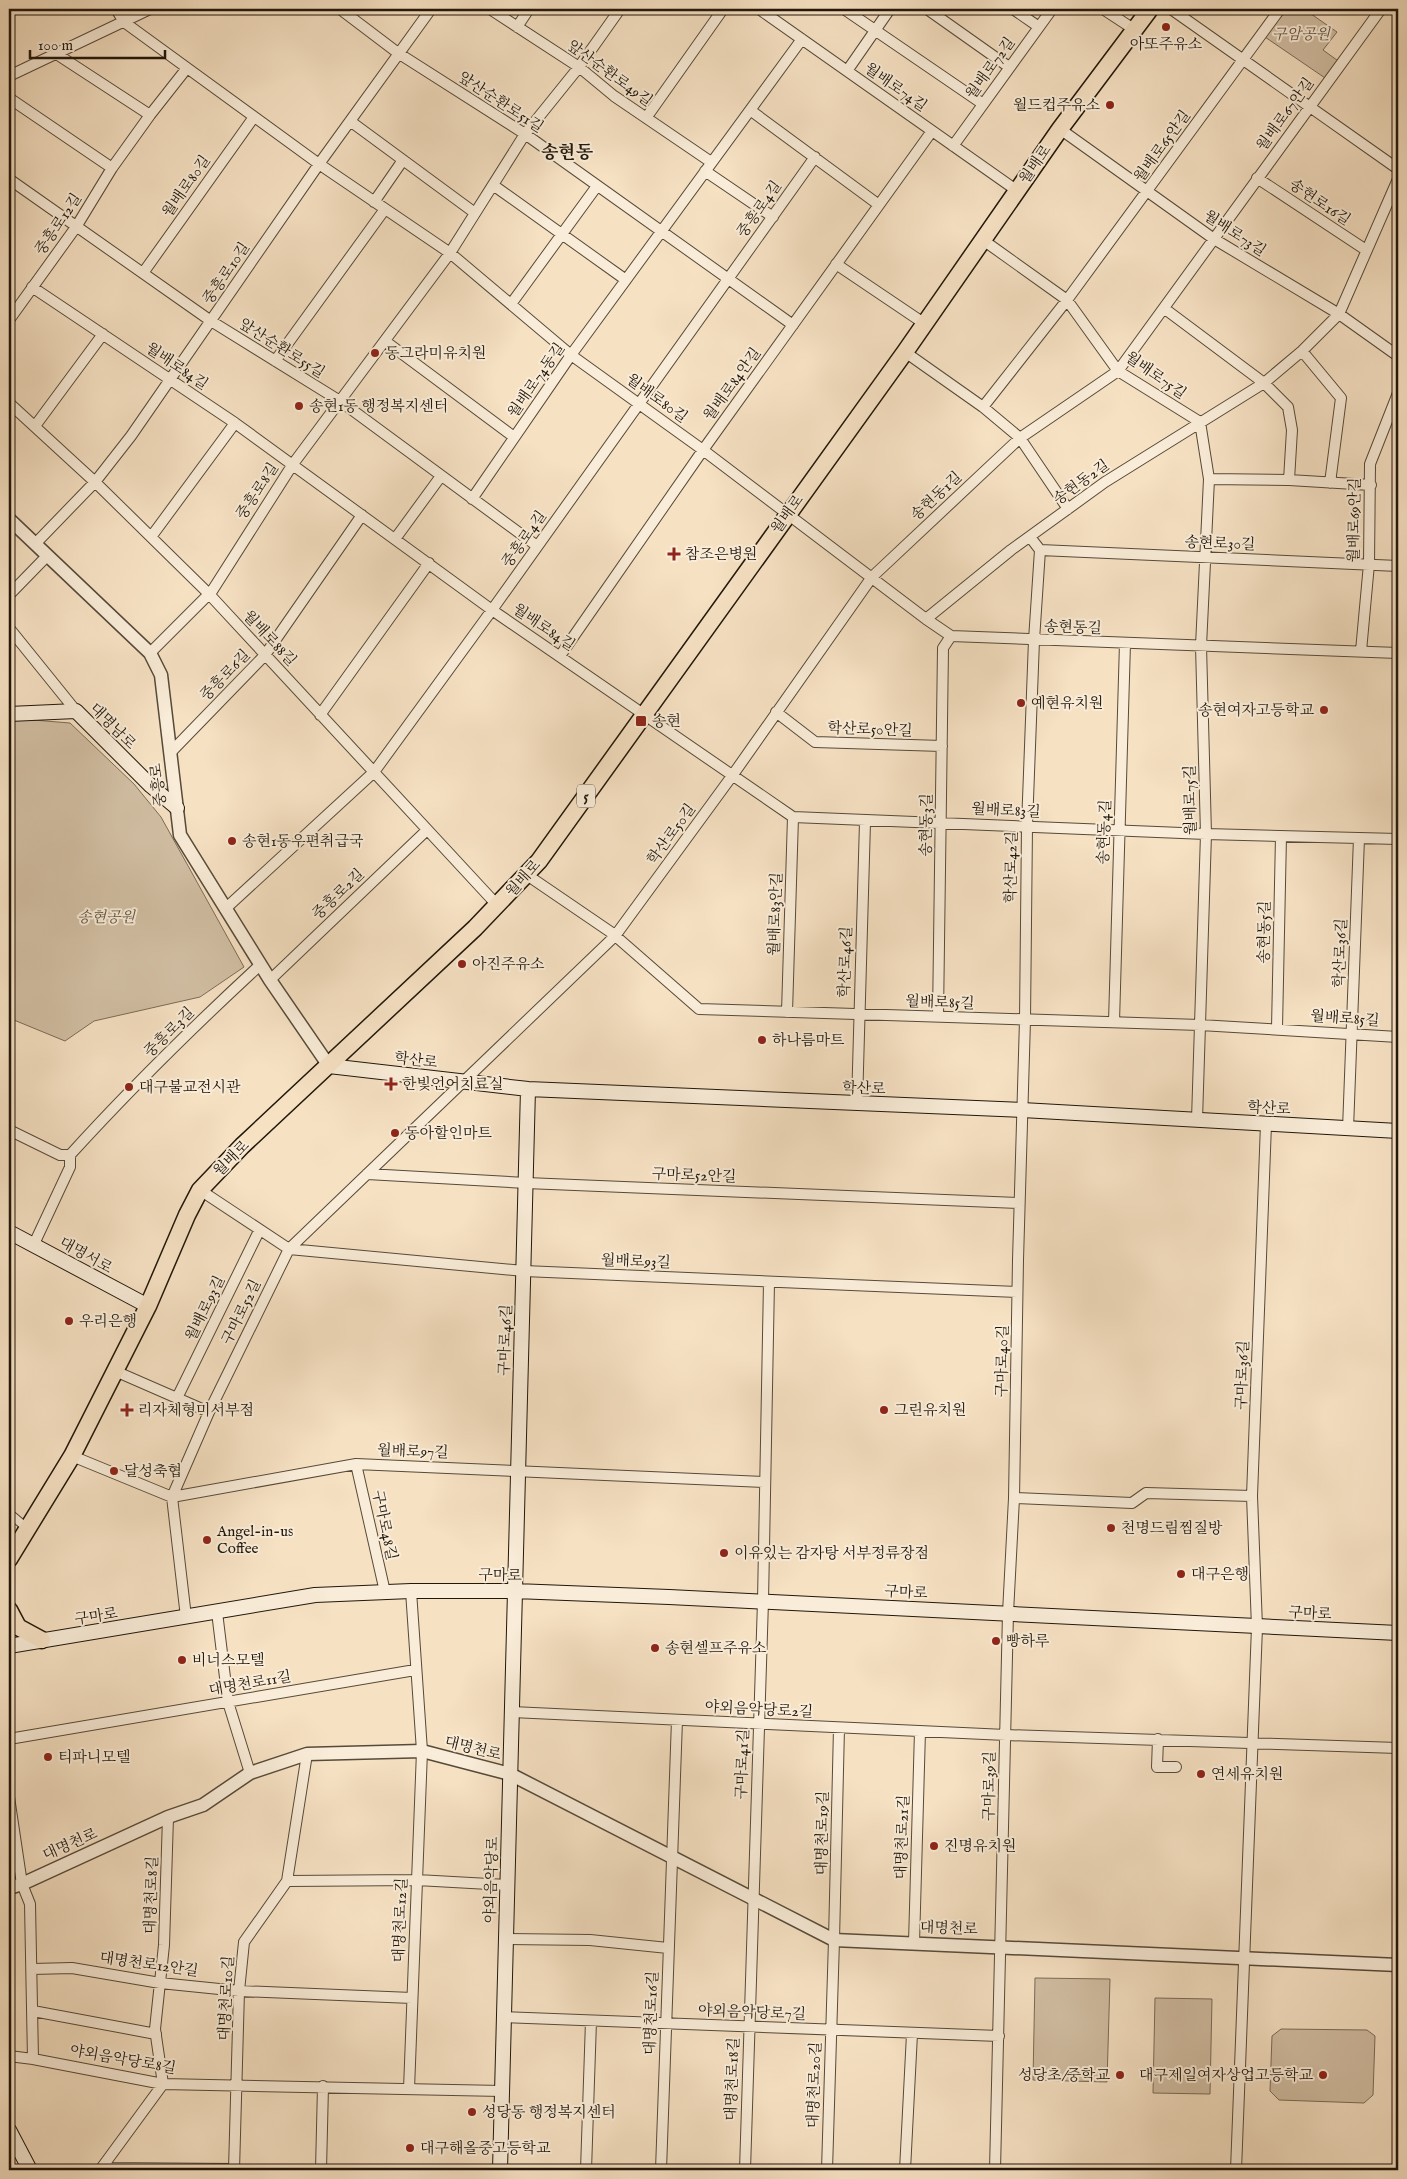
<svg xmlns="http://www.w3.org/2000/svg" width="1407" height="2179" viewBox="0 0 1407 2179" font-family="'IM FELL English','Noto Serif KR',serif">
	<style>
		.green { fill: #d2bfa4; stroke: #7a6b58 }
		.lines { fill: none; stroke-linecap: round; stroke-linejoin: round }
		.pedestrian-casing { stroke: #564a39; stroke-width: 10 }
		.minor-casing { stroke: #564a39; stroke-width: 12 }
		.tertiary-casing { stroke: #564a39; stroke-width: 15 }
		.secondary-casing { stroke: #21170b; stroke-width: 16 }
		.primary-casing { stroke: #21170b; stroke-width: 19 }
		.pedestrian { stroke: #f9ecd8; stroke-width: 8 }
		.minor { stroke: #f9ecd8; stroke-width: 10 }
		.tertiary { stroke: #f9ecd8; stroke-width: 12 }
		.secondary { stroke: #f9ecd8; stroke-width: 14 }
		.primary { stroke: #f6e1c3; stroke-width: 16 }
		.poi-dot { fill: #8f2418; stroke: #f9ecd8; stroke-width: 2 }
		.labels { text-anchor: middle; stroke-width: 4; stroke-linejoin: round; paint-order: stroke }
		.shield { fill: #f9ecd8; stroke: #625748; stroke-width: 1 }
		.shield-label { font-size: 14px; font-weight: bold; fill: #21170b }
		.park-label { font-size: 15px; font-style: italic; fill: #5f5241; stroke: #f9ecd8 }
		.poi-label { font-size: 15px; fill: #21170b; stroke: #f9ecd8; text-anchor: start }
		.street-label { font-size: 15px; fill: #21170b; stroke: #f9ecd8 }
		.quarter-label { font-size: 18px; font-weight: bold; fill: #21170b; stroke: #f9ecd8 }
	</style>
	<rect width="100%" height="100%" fill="#f6e1c3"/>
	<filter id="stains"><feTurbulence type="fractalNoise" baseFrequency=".004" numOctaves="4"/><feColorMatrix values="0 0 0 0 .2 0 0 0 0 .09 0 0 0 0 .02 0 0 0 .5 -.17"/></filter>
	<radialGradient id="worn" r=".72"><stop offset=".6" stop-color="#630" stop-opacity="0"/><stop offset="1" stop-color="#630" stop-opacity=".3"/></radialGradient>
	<!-- green -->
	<path class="green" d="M 1280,9 L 1304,9 L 1337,32 L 1323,50 L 1341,63 L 1328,80 L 1262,35 Z
		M 21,719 L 70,723 L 134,784 L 161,817 L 244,967 L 200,997 L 94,1021 L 65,1041 L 9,1018 L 9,721 Z
		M 1035,1978 L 1110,1979 L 1107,2082 L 1033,2080 Z
		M 1155,1998 L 1212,1999 L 1210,2094 L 1153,2093 Z
		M 1281,2029 L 1367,2030 L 1375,2036 L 1373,2095 L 1364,2103 L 1279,2100 L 1270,2091 L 1272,2036 Z"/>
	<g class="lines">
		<defs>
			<path id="pedestrian" d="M 9,1513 L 28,1529"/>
			<path id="minor" d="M 116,9 L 124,22 L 319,164 L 450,253 L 571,355 L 703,450 L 926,619 L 951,636 L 1398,653
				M 340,9 L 398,53 L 525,134 L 793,325
				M 490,9 L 579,67 L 614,96 L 711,162
				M 759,9 L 1016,190
				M 844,9 L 983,104
				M 927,9 L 1009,67
				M 1013,9 L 1039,27
				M 1103,9 L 1135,30
				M 1171,9 L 1398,169
				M 517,27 L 529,9
				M 55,53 L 150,115
				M 847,71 L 890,9
				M 9,76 L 150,9
				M 9,98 L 112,168
				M 750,110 L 879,205
				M 646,118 L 723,9
				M 350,121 L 475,213
				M 1060,129 L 1214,239 L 1339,314 L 1398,356
				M 953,146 L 1052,9
				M 705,171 L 773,217
				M 1257,178 L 1366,250
				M 9,179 L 211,321 L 340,401 L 537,546
				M 493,185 L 626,280
				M 374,202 L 403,160
				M 983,240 L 1067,300 L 1118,371 L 1200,422 L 1209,479 L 1201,646 L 1206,834 L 1197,1120
				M 836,264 L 925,324
				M 143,273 L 254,117
				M 32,287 L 235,423 L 492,610 L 793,817 L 1206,834 L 1398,839
				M 511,304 L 597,186
				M 1165,309 L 1264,383 L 1288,407 L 1292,430 L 1289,480
				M 9,320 L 76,227 L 112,168 L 150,115 L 187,68
				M 385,341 L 514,437
				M 1302,351 L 1341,398 L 1330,483
				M 905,352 L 983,407 L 1020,438 L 1068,509
				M 275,361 L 385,209
				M 9,403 L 95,482 L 209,594 L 498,906
				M 983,407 L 1067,300 L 1280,9
				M 35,426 L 103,334
				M 1209,479 L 1289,480 L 1371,485
				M 472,499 L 571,355 L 802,39
				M 151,537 L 235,423
				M 395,539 L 441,476
				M 35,544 L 95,482 L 131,436 L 319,164 L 431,9
				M 1040,550 L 1398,566
				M 9,595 L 47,556
				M 926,619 L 1011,550 L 1105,482 L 1264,383 L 1302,351 L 1339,314 L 1398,179
				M 9,628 L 76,711
				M 1361,651 L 1369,564 L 1370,464 L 1398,393
				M 150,653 L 212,591 L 293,464 L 450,253 L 525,134 L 579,67 L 620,9
				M 560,656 L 703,450 L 932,131
				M 776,712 L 815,742 L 942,746
				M 320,715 L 429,563
				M 170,753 L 265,655 L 362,515
				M 527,875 L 612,933 L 699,1009 L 1200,1025 L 1398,1037
				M 225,909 L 374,772 L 492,610 L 815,157
				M 270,980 L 427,830
				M 787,1012 L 793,817
				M 938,1017 L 943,648 L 951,636
				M 1114,1022 L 1125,643
				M 1277,1028 L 1281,836
				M 857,1104 L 865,822
				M 1348,1129 L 1359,838
				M 9,1130 L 60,1155 L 70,1155
				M 70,1155 C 130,1089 194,1026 260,965
				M 367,1174 L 526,1183 L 1019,1203
				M 200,1190 L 289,1249 L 524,1271 L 1017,1292
				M 34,1244 L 70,1167 L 70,1155
				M 115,1371 L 209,1412
				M 177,1398 L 259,1231
				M 72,1456 L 172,1497 L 356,1464 L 764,1482
				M 356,1464 L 385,1592
				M 1014,1498 L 1132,1503 L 1146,1493 L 1252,1496
				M 217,1612 L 228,1702 L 250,1773
				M 186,1617 L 172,1497 L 209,1412 L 289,1249 L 615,936 L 732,776 L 872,577 L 1020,438 L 1118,371 L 1381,9
				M 512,1712 L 1006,1735 L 1398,1748
				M 9,1739 L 415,1670
				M 1158,1739 L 1157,1767 L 1176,1767
				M 9,1797 L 22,1884 L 30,1904 L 33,2059
				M 287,1881 L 417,1880 L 507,1885
				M 506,1939 L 590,1940 L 668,1948
				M 914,1943 L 920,1731
				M 32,1969 L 72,1968 L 160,1983 L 239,1991 L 412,1998
				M 33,2011 L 156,2034
				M 504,2017 L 999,2036
				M 9,2056 L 33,2059 L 163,2084 L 502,2091
				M 409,2089 L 422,1751 L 411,1591
				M 102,2168 L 234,2169
				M 100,2170 L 163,2084 L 155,2029 L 164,1945 L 168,1817
				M 234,2170 L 239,1991 L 244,1942 L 287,1881 L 307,1754
				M 321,2170 L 323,2086
				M 586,2170 L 591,2021
				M 661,2170 L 677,1720
				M 745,2170 L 763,1601 L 769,1282
				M 827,2170 L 834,1940 L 839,1728
				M 905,2170 L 912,2034
				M 995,2170 L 1008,1613 L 1014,1498 L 1018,1260 L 1025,1020 L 1027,826 L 1034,640 L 1040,550 L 1030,537
				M 1236,2170 L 1257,1627 L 1252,1496 L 1266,1124"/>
			<path id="tertiary" d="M 9,519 L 150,653 L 161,675 L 180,835 L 270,980 L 329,1066
				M 9,1888 L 22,1884 L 168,1817 L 203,1805 L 250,1773 L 307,1754 L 422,1751 L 510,1774 L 834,1940 L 1398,1965"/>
			<path id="secondary" d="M 9,714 L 76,711 L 151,786 L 177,808
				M 329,1066 L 528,1089 L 1022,1110 L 1398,1131
				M 9,1232 L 148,1306
				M 9,1646 L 315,1595 L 411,1591 L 515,1591 L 669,1597 L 1398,1633
				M 9,2130 L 30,2170
				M 500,2170 L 528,1089"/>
			<path id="primary" d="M 9,1559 L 72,1456 L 148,1306 L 187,1215 L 200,1190 L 242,1146 L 475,928 L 539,861 L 905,352 L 1060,129 L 1150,9
				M 9,1610 L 18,1627 L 42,1640"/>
		</defs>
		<!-- pedestrian casing -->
		<use href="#pedestrian" class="pedestrian-casing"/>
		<!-- minor casing -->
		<use href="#minor" class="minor-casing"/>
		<!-- tertiary casing -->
		<use href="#tertiary" class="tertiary-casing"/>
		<!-- secondary casing -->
		<use href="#secondary" class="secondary-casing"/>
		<!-- primary casing -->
		<use href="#primary" class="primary-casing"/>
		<!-- pedestrian -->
		<use href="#pedestrian" class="pedestrian"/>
		<!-- minor -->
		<use href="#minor" class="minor"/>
		<!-- tertiary -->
		<use href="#tertiary" class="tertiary"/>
		<!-- secondary -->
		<use href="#secondary" class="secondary"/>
		<!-- primary -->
		<use href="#primary" class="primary"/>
	</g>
	<!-- markers -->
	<g class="poi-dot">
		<circle cx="1166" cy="27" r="5"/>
		<circle cx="1110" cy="105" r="5"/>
		<circle cx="375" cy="353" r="5"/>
		<circle cx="299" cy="406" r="5"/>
		<path d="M671.5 546.5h5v5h5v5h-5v5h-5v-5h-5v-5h5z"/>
		<circle cx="1021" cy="703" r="5"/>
		<circle cx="1324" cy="710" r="5"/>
		<rect x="635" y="715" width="12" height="12" rx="2.5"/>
		<circle cx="232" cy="841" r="5"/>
		<circle cx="462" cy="964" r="5"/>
		<circle cx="762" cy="1040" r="5"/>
		<path d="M388.5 1076.5h5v5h5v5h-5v5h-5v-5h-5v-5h5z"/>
		<circle cx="129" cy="1087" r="5"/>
		<circle cx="395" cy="1133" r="5"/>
		<circle cx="69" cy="1321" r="5"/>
		<path d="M124.5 1402.5h5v5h5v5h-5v5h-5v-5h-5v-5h5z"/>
		<circle cx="884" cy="1410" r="5"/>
		<circle cx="114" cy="1471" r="5"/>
		<circle cx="1111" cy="1528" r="5"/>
		<circle cx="207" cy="1540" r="5"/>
		<circle cx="724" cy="1553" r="5"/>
		<circle cx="1181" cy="1574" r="5"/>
		<circle cx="996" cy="1641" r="5"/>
		<circle cx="655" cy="1648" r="5"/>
		<circle cx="182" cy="1660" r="5"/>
		<circle cx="48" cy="1757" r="5"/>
		<circle cx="1201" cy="1774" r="5"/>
		<circle cx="934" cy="1846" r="5"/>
		<circle cx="1120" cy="2075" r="5"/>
		<circle cx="1323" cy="2075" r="5"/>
		<circle cx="472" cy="2112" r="5"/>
		<circle cx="410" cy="2148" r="5"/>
	</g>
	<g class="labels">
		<!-- shield labels -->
		<rect class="shield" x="577" y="784.5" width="18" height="23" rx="4"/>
		<g class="shield-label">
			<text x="586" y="801">5</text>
		</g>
		<!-- park labels -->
		<g class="park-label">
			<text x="1301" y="39">구암공원</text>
			<text x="106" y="922">송현공원</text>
		</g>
		<!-- poi labels -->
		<g class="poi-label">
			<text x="1166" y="49" text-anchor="middle">아또주유소</text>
			<text x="1100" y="110" text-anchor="end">월드컵주유소</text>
			<text x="385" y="358">동그라미유치원</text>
			<text x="309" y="411">송현1동 행정복지센터</text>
			<text x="685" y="559">참조은병원</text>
			<text x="1031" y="708">예현유치원</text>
			<text x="1314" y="715" text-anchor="end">송현여자고등학교</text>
			<text x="652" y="726">송현</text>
			<text x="242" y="846">송현1동우편취급국</text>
			<text x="472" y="969">아진주유소</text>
			<text x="772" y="1045">하나름마트</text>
			<text x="402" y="1089">한빛언어치료실</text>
			<text x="139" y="1092">대구불교전시관</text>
			<text x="405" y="1138">동아할인마트</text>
			<text x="79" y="1326">우리은행</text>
			<text x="138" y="1415">리자체형미서부점</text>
			<text x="894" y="1415">그린유치원</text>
			<text x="124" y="1476">달성축협</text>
			<text x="1121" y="1533">천명드림찜질방</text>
			<text x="217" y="1536">Angel-in-us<tspan x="217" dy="17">Coffee</tspan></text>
			<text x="734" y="1558">이유있는 감자탕 서부정류장점</text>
			<text x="1191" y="1579">대구은행</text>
			<text x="1006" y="1646">빵하루</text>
			<text x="665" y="1653">송현셀프주유소</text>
			<text x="192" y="1665">비너스모텔</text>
			<text x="58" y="1762">티파니모텔</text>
			<text x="1211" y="1779">연세유치원</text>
			<text x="944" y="1851">진명유치원</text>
			<text x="1110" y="2080" text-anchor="end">성당초/중학교</text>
			<text x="1313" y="2080" text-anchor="end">대구제일여자상업고등학교</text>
			<text x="482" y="2117">성당동 행정복지센터</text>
			<text x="420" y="2153">대구해올중고등학교</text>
		</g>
		<!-- street labels -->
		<g class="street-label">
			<text transform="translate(990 68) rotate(-54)" y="5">월배로72길</text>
			<text transform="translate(610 73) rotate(36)" y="5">앞산순환로49길</text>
			<text transform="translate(896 87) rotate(35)" y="5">월배로74길</text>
			<text transform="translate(501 102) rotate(33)" y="5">앞산순환로51길</text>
			<text transform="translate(1285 114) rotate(-54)" y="5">월배로67안길</text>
			<text transform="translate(1162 146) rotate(-54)" y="5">월배로65안길</text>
			<text transform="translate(1035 164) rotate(-55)" y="5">월배로</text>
			<text transform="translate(186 186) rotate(-55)" y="5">월배로80길</text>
			<text transform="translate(1320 202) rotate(34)" y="5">송현로16길</text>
			<text transform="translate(759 209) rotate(-55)" y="5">중흥로4길</text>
			<text transform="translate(58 224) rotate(-56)" y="5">중흥로12길</text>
			<text transform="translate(1235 233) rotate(33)" y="5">월배로73길</text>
			<text transform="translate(226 273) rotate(-56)" y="5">중흥로10길</text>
			<text transform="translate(282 348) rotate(32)" y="5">앞산순환로55길</text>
			<text transform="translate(177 366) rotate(34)" y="5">월배로84길</text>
			<text transform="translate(1156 375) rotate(35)" y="5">월배로75길</text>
			<text transform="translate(536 380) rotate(-55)" y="5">월배로74동길</text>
			<text transform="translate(732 384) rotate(-54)" y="5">월배로84안길</text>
			<text transform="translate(657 398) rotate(36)" y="5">월배로80길</text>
			<text transform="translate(1081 482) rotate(-36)" y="5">송현동2길</text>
			<text transform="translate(257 491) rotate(-57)" y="5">중흥로8길</text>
			<text transform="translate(936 496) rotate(-43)" y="5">송현동1길</text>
			<text transform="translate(787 514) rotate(-54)" y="5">월배로</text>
			<text transform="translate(1354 520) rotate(-89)" y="5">월배로69안길</text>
			<text transform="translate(524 539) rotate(-55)" y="5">중흥로4길</text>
			<text transform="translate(1220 543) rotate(2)" y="5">송현로30길</text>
			<text transform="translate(544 627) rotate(34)" y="5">월배로84길</text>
			<text transform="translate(1073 627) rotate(2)" y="5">송현동길</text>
			<text transform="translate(270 638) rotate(47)" y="5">월배로88길</text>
			<text transform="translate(225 675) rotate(-46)" y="5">중흥로6길</text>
			<text transform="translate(113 726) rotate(45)" y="5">대명남로</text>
			<text transform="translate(870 729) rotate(2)" y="5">학산로50안길</text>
			<text transform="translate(158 785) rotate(-97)" y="5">중흥로</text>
			<text transform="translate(1190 800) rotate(-91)" y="5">월배로75길</text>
			<text transform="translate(1006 810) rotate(3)" y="5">월배로83길</text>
			<text transform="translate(926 825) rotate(-89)" y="5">송현동3길</text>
			<text transform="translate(1104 832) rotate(-88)" y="5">송현동4길</text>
			<text transform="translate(671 834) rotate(-54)" y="5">학산로50길</text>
			<text transform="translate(1011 867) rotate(-89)" y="5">학산로42길</text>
			<text transform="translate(523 878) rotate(-48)" y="5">월배로</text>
			<text transform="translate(338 894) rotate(-44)" y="5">중흥로2길</text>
			<text transform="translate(775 914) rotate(-88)" y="5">월배로83안길</text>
			<text transform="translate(1264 932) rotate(-89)" y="5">송현동5길</text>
			<text transform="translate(1340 953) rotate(-88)" y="5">학산로36길</text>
			<text transform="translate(845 962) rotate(-88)" y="5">학산로46길</text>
			<text transform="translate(940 1002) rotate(2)" y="5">월배로85길</text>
			<text transform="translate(1345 1018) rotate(4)" y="5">월배로85길</text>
			<text transform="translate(169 1032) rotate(-45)" y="5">중흥로3길</text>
			<text transform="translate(416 1060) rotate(7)" y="5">학산로</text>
			<text transform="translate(864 1088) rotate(2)" y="5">학산로</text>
			<text transform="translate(1269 1108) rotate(3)" y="5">학산로</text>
			<text transform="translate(231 1158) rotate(-45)" y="5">월배로</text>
			<text transform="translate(694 1175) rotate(2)" y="5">구마로52안길</text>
			<text transform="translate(86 1255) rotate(29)" y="5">대명서로</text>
			<text transform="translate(636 1261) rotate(2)" y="5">월배로93길</text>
			<text transform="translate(205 1308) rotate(-64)" y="5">월배로93길</text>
			<text transform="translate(241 1312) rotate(-64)" y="5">구마로52길</text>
			<text transform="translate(505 1340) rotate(-88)" y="5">구마로46길</text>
			<text transform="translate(1002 1361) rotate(-89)" y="5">구마로40길</text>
			<text transform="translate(1242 1375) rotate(-88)" y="5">구마로36길</text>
			<text transform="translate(413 1451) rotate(2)" y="5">월배로97길</text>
			<text transform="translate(385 1525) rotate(78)" y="5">구마로48길</text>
			<text transform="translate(500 1575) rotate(1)" y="5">구마로</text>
			<text transform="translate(906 1592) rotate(3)" y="5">구마로</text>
			<text transform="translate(1310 1613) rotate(3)" y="5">구마로</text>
			<text transform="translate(96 1616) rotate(-9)" y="5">구마로</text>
			<text transform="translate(250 1683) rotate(-10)" y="5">대명천로11길</text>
			<text transform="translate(759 1709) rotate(3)" y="5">야외음악당로2길</text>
			<text transform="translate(473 1748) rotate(14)" y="5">대명천로</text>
			<text transform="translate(742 1764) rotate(-88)" y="5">구마로41길</text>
			<text transform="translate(989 1786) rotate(-89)" y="5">구마로39길</text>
			<text transform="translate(822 1833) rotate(-89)" y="5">대명천로19길</text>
			<text transform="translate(902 1837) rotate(-88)" y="5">대명천로21길</text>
			<text transform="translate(70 1844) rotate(-24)" y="5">대명천로</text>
			<text transform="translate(491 1880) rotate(-88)" y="5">야외음악당로</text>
			<text transform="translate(151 1895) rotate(-88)" y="5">대명천로8길</text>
			<text transform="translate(400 1920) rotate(-88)" y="5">대명천로12길</text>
			<text transform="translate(949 1928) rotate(2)" y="5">대명천로</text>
			<text transform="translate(149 1964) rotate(8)" y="5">대명천로12안길</text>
			<text transform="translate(226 1998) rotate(-87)" y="5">대명천로10길</text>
			<text transform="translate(752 2012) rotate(2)" y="5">야외음악당로7길</text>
			<text transform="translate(651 2013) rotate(-88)" y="5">대명천로16길</text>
			<text transform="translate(123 2059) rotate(10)" y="5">야외음악당로8길</text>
			<text transform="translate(732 2079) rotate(-88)" y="5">대명천로18길</text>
			<text transform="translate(814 2085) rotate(-88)" y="5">대명천로20길</text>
		</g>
		<!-- quarter labels -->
		<g class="quarter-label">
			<text x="567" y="158">송현동</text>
		</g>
	</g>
	<!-- margin -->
	<rect width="1407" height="2179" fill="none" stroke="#f6e1c3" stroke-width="30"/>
	<rect x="10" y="10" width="1387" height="2159" fill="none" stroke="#21170b" stroke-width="2.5"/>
	<rect x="15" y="15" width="1377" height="2149" fill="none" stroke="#21170b"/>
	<!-- scale -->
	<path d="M30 50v8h135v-8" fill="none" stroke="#21170b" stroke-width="2.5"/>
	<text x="38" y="50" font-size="15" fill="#21170b" stroke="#f9ecd8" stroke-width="4" paint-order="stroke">100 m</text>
	<rect width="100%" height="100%" filter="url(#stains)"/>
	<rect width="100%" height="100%" fill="url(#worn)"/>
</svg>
